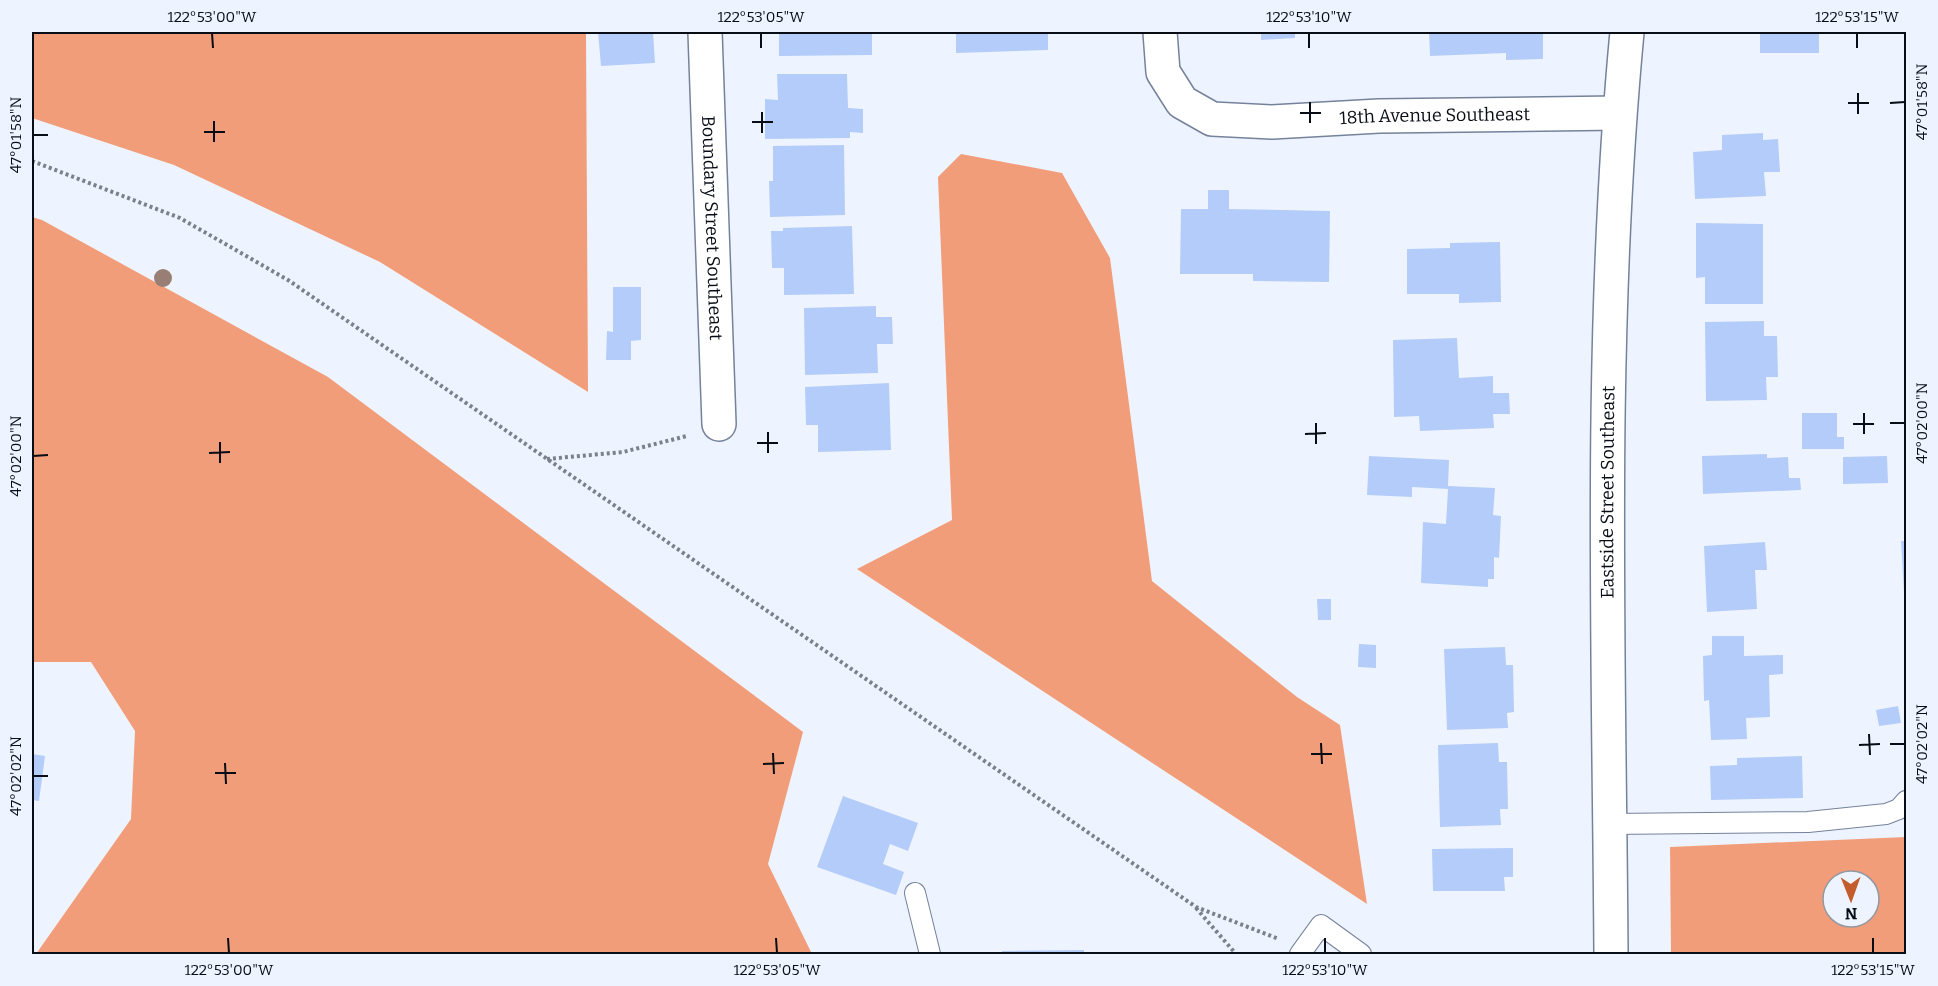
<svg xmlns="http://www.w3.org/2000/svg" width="1938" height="986" viewBox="0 0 1938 986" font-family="Bitter,serif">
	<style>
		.forest { fill: #f29d7a; fill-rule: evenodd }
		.building { fill: #b4ccf9 }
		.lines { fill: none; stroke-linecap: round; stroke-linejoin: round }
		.service-casing { stroke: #75829b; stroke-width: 22 }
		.minor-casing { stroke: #75829b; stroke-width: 36 }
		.tertiary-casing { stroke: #75829b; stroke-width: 36 }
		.path { stroke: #7b808a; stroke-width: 4; stroke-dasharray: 3 3; stroke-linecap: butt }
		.service { stroke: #fff; stroke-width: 20 }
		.minor { stroke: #fff; stroke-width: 33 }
		.tertiary { stroke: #fff; stroke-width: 33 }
		.tree { fill: #997e76 }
		.ticks { fill: none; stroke: #080c15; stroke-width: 2 }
		.labels { text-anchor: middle; stroke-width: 6; stroke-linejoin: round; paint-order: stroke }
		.street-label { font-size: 18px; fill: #080c15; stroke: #eef4ff }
		.neatline { fill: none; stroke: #080c15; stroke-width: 2 }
		.ticks-label { font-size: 15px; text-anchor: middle; fill: #080c15 }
	</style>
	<rect width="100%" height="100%" fill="#eef4ff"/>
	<!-- forest -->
	<path class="forest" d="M 32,32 L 586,32 L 588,392 L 380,262 L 174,165 L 32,118 Z
		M 961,154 L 1062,173 L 1110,258 L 1152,581 L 1297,697 L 1340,725 L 1367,904 L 857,569 L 952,520 L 938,177 Z
		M 32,217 L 42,220 L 328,377 L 803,732 L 768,864 L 812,954 L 36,954 L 131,819 L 135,731 L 91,662 L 32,662 Z
		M 1906,837 L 1906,954 L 1671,954 L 1670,847 ZM 1833,881 L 1869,881 L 1869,917 L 1833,917 Z"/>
	<!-- building -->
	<path class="building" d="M 598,32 L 653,32 L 655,63 L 601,66 Z
		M 779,32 L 872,32 L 872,55 L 779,56 Z
		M 956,32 L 1048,32 L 1048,50 L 956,53 Z
		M 1261,32 L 1295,32 L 1295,38 L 1261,40 Z
		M 1429,32 L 1543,32 L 1543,59 L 1506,60 L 1506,53 L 1430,56 Z
		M 1760,32 L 1819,32 L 1819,53 L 1760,53 Z
		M 777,74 L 847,74 L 848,108 L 863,109 L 863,133 L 850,132 L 850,138 L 765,139 L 765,99 L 778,100 Z
		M 1763,133 L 1763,140 L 1778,139 L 1780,172 L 1764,172 L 1766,196 L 1695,199 L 1693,152 L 1722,150 L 1722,135 Z
		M 844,145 L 845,215 L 770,217 L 769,181 L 773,181 L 773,146 Z
		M 1208,190 L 1229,190 L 1229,209 L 1330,211 L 1329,282 L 1253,281 L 1253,274 L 1180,274 L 1181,209 L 1208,209 Z
		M 1696,223 L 1763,224 L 1763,304 L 1705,304 L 1705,277 L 1696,278 Z
		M 852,226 L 854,294 L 784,295 L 784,268 L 772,268 L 771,231 L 783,231 L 783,228 Z
		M 1500,242 L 1501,302 L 1459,303 L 1459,294 L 1407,294 L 1407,249 L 1450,248 L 1450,243 Z
		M 613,287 L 641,287 L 641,340 L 631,341 L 631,360 L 606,360 L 607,331 L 613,332 Z
		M 876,306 L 876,317 L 892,317 L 893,344 L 877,344 L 878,373 L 805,375 L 804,308 Z
		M 1764,321 L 1764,336 L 1777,336 L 1778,377 L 1766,377 L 1767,400 L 1706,401 L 1705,322 Z
		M 1457,338 L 1459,378 L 1493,376 L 1493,393 L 1509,393 L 1510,414 L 1493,414 L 1494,428 L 1420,431 L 1419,416 L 1394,417 L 1393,340 Z
		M 889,383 L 891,450 L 818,452 L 818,425 L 806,425 L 805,387 Z
		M 1802,413 L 1837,413 L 1837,437 L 1844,437 L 1844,449 L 1802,449 Z
		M 1767,454 L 1767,458 L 1788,457 L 1789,478 L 1800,478 L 1801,490 L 1703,494 L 1702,456 Z
		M 1369,456 L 1449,460 L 1448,486 L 1495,488 L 1493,515 L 1501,516 L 1499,558 L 1494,557 L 1494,579 L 1488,579 L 1488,587 L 1421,583 L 1423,522 L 1446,524 L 1448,489 L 1412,487 L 1412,497 L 1367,495 Z
		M 1887,456 L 1888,483 L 1843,484 L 1843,457 Z
		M 1901,541 L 1906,541 L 1906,592 L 1904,593 Z
		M 1765,542 L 1767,570 L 1755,570 L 1757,609 L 1707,612 L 1704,546 Z
		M 1317,599 L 1331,599 L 1331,620 L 1318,620 Z
		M 1712,636 L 1744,636 L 1744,656 L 1783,655 L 1783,674 L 1769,675 L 1770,717 L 1746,718 L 1747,739 L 1711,740 L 1709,700 L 1704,701 L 1703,656 L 1712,655 Z
		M 1359,644 L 1376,645 L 1376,668 L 1358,667 Z
		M 1505,647 L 1506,665 L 1513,665 L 1514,712 L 1507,713 L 1508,728 L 1447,730 L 1444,649 Z
		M 1898,706 L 1901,723 L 1879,726 L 1876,710 Z
		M 1498,743 L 1499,762 L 1507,762 L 1508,809 L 1500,809 L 1501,825 L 1440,827 L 1438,745 Z
		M 32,754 L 45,756 L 39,801 L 32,800 Z
		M 1802,756 L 1803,798 L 1711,800 L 1710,766 L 1737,765 L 1737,758 Z
		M 843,796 L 918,823 L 908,851 L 890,844 L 883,864 L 904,872 L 896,895 L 817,867 Z
		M 1513,848 L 1513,877 L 1504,877 L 1505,891 L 1433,891 L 1432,849 Z
		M 1084,950 L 1084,954 L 1002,954 L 1002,951 Z"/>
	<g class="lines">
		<defs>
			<path id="service" d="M 1610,824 L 1808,822 L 1886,814 L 1899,809 L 1906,801
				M 915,893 L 930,954
				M 1300,954 L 1321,925 L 1361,954"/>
			<g id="minor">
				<path id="s1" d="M 705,32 L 719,424"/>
				<path id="s2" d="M 1160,32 L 1163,72 L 1182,102 L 1212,119 L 1272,122 L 1379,116 L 1619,113"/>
			</g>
			<g id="tertiary">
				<path id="s3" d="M 1611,954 C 1609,647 1598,338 1627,32"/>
			</g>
		</defs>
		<!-- service casing -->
		<use href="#service" class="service-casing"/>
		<!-- minor casing -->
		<use href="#minor" class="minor-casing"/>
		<!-- tertiary casing -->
		<use href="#tertiary" class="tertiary-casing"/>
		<!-- path -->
		<path class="path" d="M 32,161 L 180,218 L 288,280 L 1196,907 L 1279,939
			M 547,459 L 623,452 L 687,436
			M 1196,908 L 1236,954"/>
		<!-- service -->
		<use href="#service" class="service"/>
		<!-- minor -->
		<use href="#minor" class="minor"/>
		<!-- tertiary -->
		<use href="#tertiary" class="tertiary"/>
	</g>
	<!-- trees -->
	<circle class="tree" cx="163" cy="278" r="9"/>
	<!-- ticks -->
	<path class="ticks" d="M 212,33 L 213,48M 761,33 L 761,48M 1309,33 L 1309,48M 1857,33 L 1857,48M 1858,93 L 1858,114M 1310,102 L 1310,123M 1848,103 L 1869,103M 1890,103 L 1905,102M 762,112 L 762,133M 1300,113 L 1321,113M 214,121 L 214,142M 752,122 L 773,122M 204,132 L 225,132M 33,135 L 48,135M 1864,413 L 1864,434M 1316,423 L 1316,444M 1890,423 L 1905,423M 1853,424 L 1874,424M 768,432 L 768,453M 1305,434 L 1326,433M 220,442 L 220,463M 757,443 L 778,443M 209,453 L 230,452M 33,456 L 48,455M 1869,734 L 1870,755M 1321,743 L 1322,764M 1890,744 L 1905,744M 1859,745 L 1880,744M 773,753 L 774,774M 1311,754 L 1332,754M 225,763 L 226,784M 763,764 L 784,763M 215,773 L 236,773M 33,776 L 48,776M 228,938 L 229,953M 776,938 L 777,953M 1325,938 L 1325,953M 1873,938 L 1873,953"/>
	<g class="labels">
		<!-- street labels -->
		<g class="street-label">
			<text dy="6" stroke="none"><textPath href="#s2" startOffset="333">18th Avenue Southeast</textPath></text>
			<text dy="6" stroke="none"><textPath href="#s1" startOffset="196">Boundary Street Southeast</textPath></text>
			<text dy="6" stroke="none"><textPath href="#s3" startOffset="462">Eastside Street Southeast</textPath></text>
		</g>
	</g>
	<!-- border -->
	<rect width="1938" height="986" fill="none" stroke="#eef4ff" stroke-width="66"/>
	<!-- north arrow -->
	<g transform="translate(1851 899) rotate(179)"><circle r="28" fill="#eef4ff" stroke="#9297a1" stroke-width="1.5"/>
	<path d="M0-4.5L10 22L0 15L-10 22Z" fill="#c35d2e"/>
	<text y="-9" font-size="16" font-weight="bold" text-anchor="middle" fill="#080c15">N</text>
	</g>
	<rect x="33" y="33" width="1872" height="920" class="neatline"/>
	<g class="ticks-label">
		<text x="212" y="22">122°53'00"W</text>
		<text x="761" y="22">122°53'05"W</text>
		<text x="1309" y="22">122°53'10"W</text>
		<text x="1857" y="22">122°53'15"W</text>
		<text transform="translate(1922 102) rotate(-90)" y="5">47°01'58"N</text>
		<text transform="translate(16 135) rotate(-90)" y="5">47°01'58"N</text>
		<text transform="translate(1922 423) rotate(-90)" y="5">47°02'00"N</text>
		<text transform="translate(16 456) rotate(-90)" y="5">47°02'00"N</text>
		<text transform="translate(1922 744) rotate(-90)" y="5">47°02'02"N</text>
		<text transform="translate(16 776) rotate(-90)" y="5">47°02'02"N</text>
		<text x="229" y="975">122°53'00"W</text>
		<text x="777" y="975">122°53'05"W</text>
		<text x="1325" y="975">122°53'10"W</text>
		<text x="1873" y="975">122°53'15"W</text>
	</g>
</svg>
